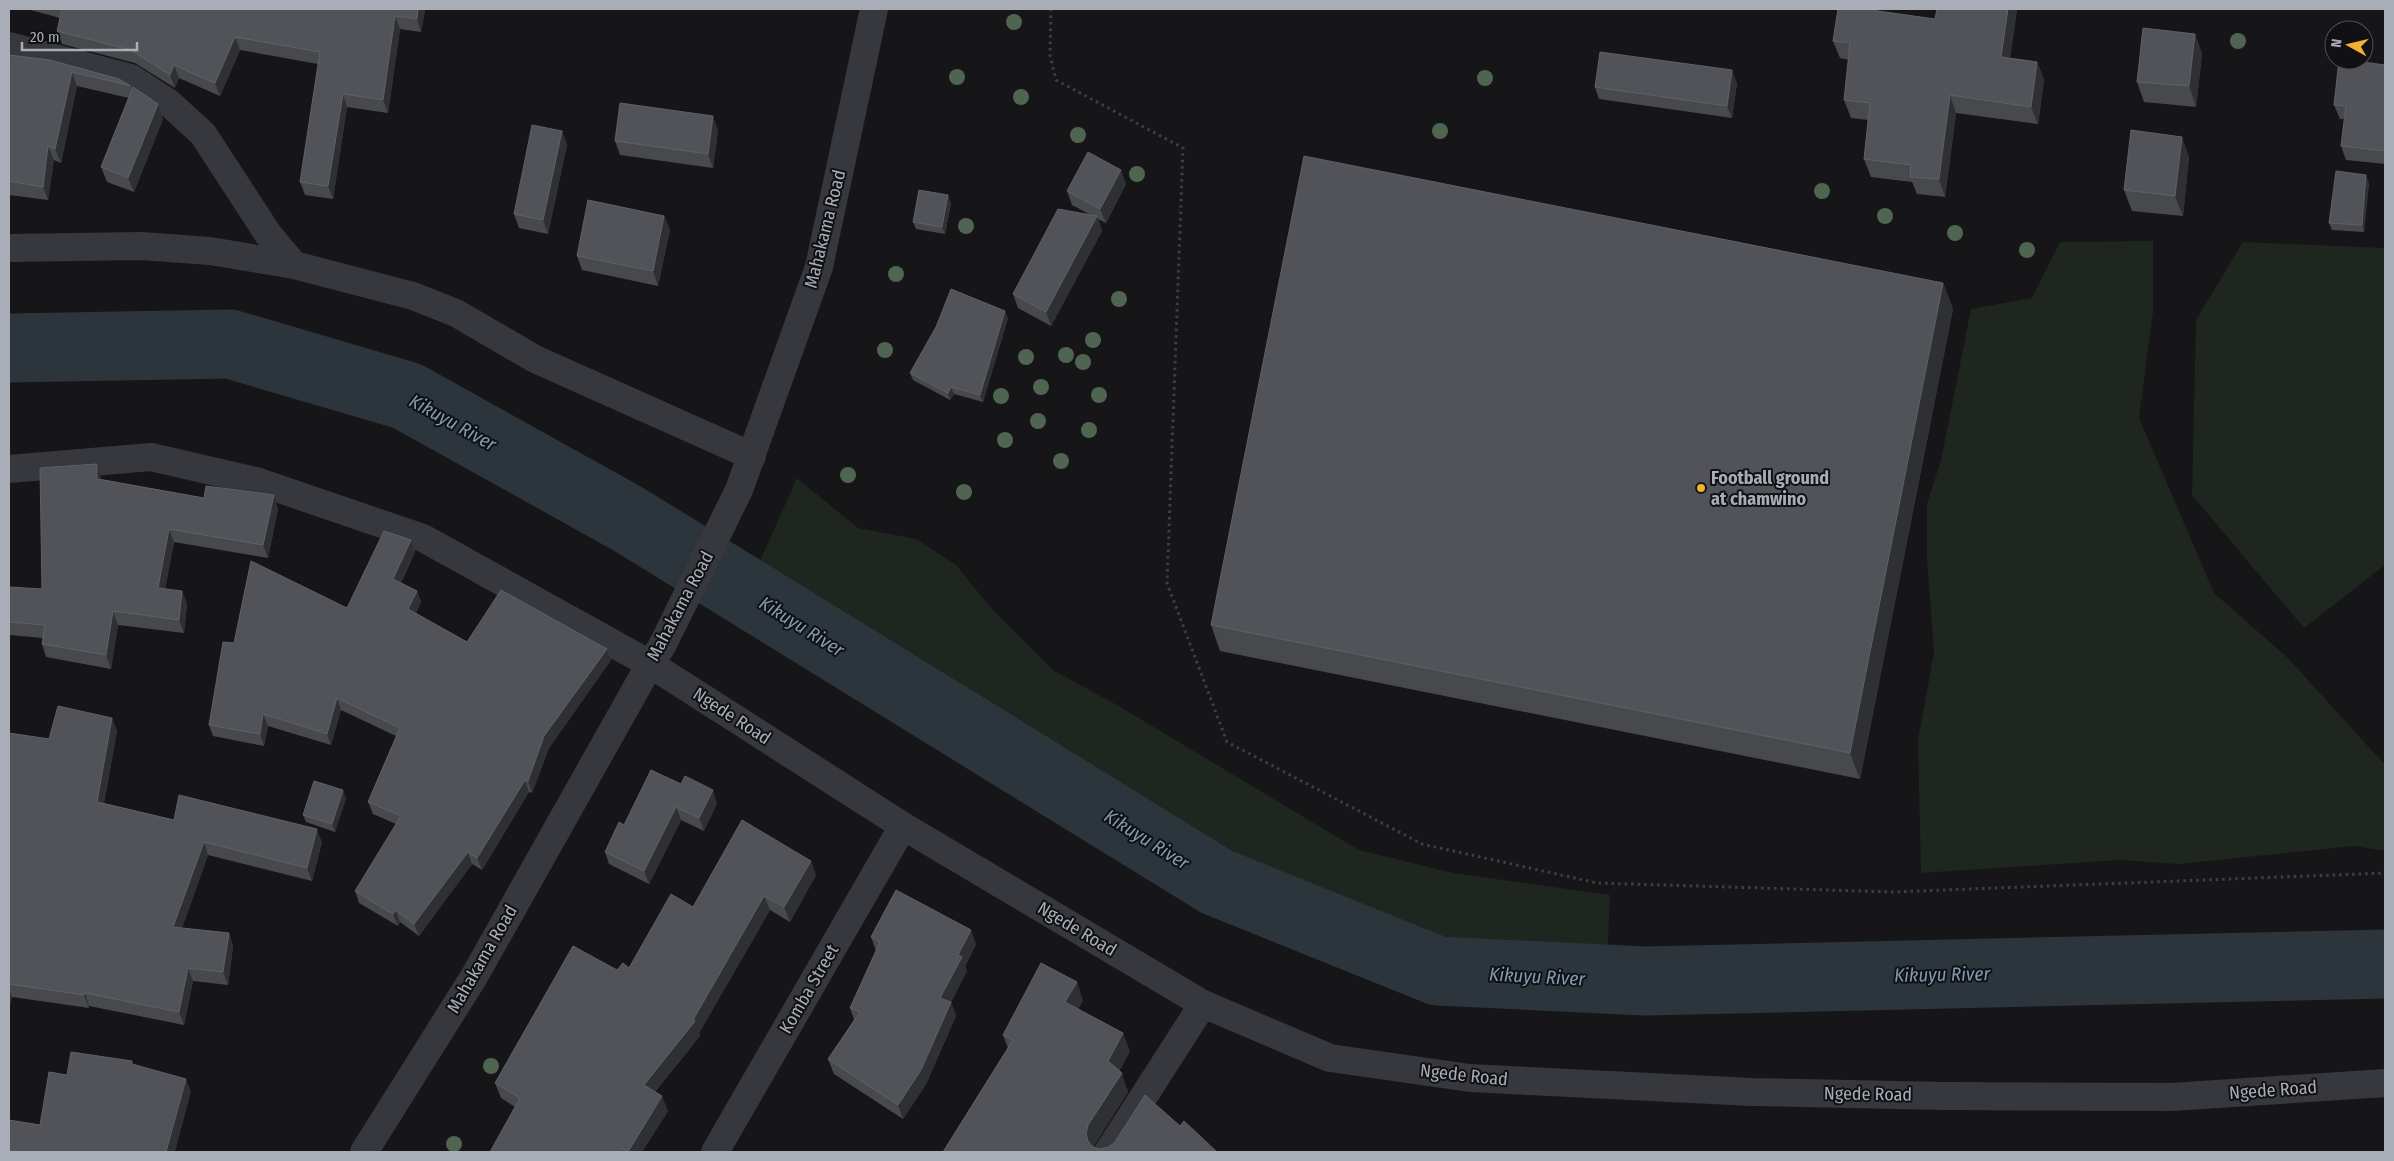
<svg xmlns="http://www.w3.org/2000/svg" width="2394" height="1161" viewBox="0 0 2394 1161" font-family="'Fira Sans Condensed',sans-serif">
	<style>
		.green { fill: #1e261f }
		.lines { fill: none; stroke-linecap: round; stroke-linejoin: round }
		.river { stroke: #2c353c; stroke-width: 69 }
		.path { stroke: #3d3f44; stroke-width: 3; stroke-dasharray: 2.5 4; stroke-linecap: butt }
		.minor { stroke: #37383d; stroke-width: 28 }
		.tree { fill: #506452 }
		.wall { fill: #47494d }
		.shaded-wall { fill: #2f3033 }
		.building { fill: #525359; stroke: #5f6168 }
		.poi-dot { fill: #f2b134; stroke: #111113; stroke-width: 2 }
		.labels { text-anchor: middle; stroke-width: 4; stroke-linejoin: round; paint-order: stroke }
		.street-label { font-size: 18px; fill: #a8adb8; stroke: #111113 }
		.poi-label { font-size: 18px; font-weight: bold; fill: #a8adb8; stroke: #111113; text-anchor: start }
		.water-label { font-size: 19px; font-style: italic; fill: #7f9bb3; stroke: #111113 }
	</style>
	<rect width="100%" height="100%" fill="#161618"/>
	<!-- green -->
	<path class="green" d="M 2153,241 L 2153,312 L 2139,418 L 2214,593 L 2288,658 L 2385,765 L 2385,851 L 2354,846 L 2179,864 L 2118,860 L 1921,873 L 1918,740 L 1934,652 L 1927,558 L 1927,504 L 1941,460 L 1971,309 L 2032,298 L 2060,242 Z
		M 2243,242 L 2385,248 L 2385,565 L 2304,628 L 2192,495 L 2196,320 Z
		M 797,478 L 858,528 L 916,539 L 956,565 L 991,608 L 1053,670 L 1117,705 L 1359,850 L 1453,873 L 1610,895 L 1607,968 L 1485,959 L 1413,948 L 1299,899 L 1163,835 L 992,728 L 756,570 Z"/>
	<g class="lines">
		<!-- river -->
		<path class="river" d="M 9,348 L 230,344 L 407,396 L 628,519 L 1217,882 L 1438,971 L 1645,981 L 2385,964"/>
		<!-- path -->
		<path class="path" d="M 1051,9 L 1050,55 L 1056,80 L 1183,148 L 1167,583 L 1227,742 L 1422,844 L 1597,883 L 1893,892 L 2385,873"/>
		<!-- minor -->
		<path class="minor" d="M 9,46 L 131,78 L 169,103 L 203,134 L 268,234 L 294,265
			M 9,248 L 141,246 L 210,251 L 294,265 L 413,296 L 456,313 L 535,359 L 752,456
			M 9,469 L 151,457 L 256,481 L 423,538 L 650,664 L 903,826 L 1203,1004 L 1330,1058 L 1470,1078 L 1752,1092 L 1944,1096 L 2171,1097 L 2385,1083
			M 364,1152 L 475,975 L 650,664 L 662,646 L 739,490 L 819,267 L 874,9
			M 715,1152 L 903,826
			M 1108,1152 L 1203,1004"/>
	</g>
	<!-- trees -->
	<g class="tree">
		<circle cx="1014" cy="22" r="8"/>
		<circle cx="2238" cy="41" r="8"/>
		<circle cx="957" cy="77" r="8"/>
		<circle cx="1485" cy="78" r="8"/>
		<circle cx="1021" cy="97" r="8"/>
		<circle cx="1440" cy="131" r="8"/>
		<circle cx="1078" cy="135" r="8"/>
		<circle cx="1137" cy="174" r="8"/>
		<circle cx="1822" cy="191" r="8"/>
		<circle cx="1885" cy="216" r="8"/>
		<circle cx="966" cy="226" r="8"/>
		<circle cx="1955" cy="233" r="8"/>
		<circle cx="2027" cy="250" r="8"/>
		<circle cx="896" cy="274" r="8"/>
		<circle cx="1119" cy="299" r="8"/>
		<circle cx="1093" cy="340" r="8"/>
		<circle cx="885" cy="350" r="8"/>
		<circle cx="1066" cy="355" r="8"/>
		<circle cx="1026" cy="357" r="8"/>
		<circle cx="1083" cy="362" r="8"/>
		<circle cx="1041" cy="387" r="8"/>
		<circle cx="1099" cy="395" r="8"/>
		<circle cx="1001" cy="396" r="8"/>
		<circle cx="1038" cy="421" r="8"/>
		<circle cx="1089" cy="430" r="8"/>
		<circle cx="1005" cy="440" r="8"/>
		<circle cx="1061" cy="461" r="8"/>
		<circle cx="848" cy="475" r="8"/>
		<circle cx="964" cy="492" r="8"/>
		<circle cx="491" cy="1066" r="8"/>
		<circle cx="454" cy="1144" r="8"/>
	</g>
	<!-- wall -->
	<path class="wall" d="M 27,9 L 425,9 L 421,32 L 400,29 L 388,113 L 347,107 L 333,199 L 305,195 L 300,182 L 318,64 L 240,50 L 220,96 L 179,78 L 175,88 L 135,63 L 62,44 L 57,31 L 60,18 Z
		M 2017,9 L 2010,58 L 2037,62 L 2044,80 L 2038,124 L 1956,113 L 1945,197 L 1917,194 L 1912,182 L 1871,177 L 1864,159 L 1868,120 L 1851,118 L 1844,100 L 1849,60 L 1840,58 L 1833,41 L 1935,19 Z
		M 2195,34 L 2202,54 L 2196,107 L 2144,102 L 2137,82 Z
		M 9,55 L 131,86 L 132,90 L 158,104 L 163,119 L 134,192 L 107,182 L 101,167 L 129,98 L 77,86 L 61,163 L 54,160 L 48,200 L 9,195 Z
		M 2385,65 L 2385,164 L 2346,160 L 2341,146 L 2344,119 L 2340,119 L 2334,105 Z
		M 1737,83 L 1732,118 L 1599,99 L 1595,87 Z
		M 718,130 L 713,168 L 620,155 L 615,141 Z
		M 562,131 L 567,145 L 548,234 L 519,228 L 514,214 Z
		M 2189,157 L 2183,216 L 2132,211 L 2124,190 Z
		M 2369,182 L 2364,232 L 2332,230 L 2329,223 Z
		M 1126,184 L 1106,223 L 1098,219 L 1102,231 L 1051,326 L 1018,308 L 1013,294 L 1091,215 L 1072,205 L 1067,191 Z
		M 951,203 L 945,234 L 916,229 L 913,222 Z
		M 664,216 L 670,230 L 658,286 L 582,270 L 577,256 Z
		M 1943,283 L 1953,309 L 1860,779 L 1220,651 L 1211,625 Z
		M 1008,318 L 983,402 L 954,394 L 950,400 L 913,380 L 910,373 Z
		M 97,464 L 101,477 L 101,479 L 204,498 L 278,509 L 268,558 L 174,542 L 165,589 L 182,591 L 187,604 L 184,633 L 118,625 L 111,669 L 46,657 L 42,644 L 43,638 L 9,635 L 9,587 L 42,589 Z
		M 411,540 L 415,552 L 401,583 L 417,591 L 421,602 L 416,613 L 467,642 L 607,649 L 611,660 L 549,748 L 532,793 L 529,792 L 482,870 L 472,864 L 419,936 L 400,922 L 398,926 L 359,903 L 355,891 L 396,824 L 373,814 L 368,802 L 396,736 L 341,710 L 331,745 L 268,726 L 264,746 L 213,736 L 209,725 L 234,643 L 347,608 Z
		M 112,718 L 117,731 L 104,803 L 174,820 L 322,842 L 312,881 L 208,855 L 182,928 L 229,933 L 233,947 L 228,985 L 193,981 L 184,1025 L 89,1006 L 89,1008 L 12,997 L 9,1008 L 9,733 L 49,739 Z
		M 651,770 L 717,803 L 704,831 L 681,820 L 649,884 L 609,864 L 605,852 L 624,825 Z
		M 346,798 L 335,832 L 306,822 L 303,815 Z
		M 816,875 L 790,922 L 770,910 L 699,1033 L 700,1036 L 655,1092 L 668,1111 L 642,1152 L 490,1152 L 515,1107 L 501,1098 L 495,1083 L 617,970 L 629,968 L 693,907 Z
		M 871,937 L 976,944 L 965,966 L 967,971 L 951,1002 L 956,1016 L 926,1084 L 903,1119 L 834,1074 L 828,1059 L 854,1020 L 850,1008 L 876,951 Z
		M 1083,1000 L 1078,1009 L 1130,1051 L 1119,1071 L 1128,1092 L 1095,1144 L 1094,1147 L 1100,1149 L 1109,1147 L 1180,1126 L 1217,1152 L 943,1152 L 1008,1048 L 1003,1035 Z"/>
	<!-- shaded-wall -->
	<path class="shaded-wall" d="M 418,9 L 425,9 L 421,32 L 417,19 Z
		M 2008,9 L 2017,9 L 2008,75 L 2001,57 Z
		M 395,16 L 400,29 L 388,113 L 383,100 Z
		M 2195,34 L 2202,54 L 2196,107 L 2189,86 Z
		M 235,37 L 240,50 L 220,96 L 215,83 Z
		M 2037,62 L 2044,80 L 2038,124 L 2031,107 Z
		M 174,65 L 179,78 L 175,88 L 170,75 Z
		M 1732,70 L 1737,83 L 1732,118 L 1727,106 Z
		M 72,72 L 77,86 L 61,163 L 55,149 Z
		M 343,94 L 347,107 L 333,199 L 328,186 Z
		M 1950,95 L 1956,113 L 1945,197 L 1939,179 Z
		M 158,104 L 163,119 L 134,192 L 128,178 Z
		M 713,116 L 718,130 L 713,168 L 708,154 Z
		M 562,131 L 567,145 L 548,234 L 543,220 Z
		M 2182,137 L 2189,157 L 2183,216 L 2175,196 Z
		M 48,146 L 54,160 L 48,200 L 43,187 Z
		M 1121,170 L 1126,184 L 1106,223 L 1100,209 Z
		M 2366,175 L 2369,182 L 2364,232 L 2362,225 Z
		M 948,195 L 951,203 L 945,234 L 942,227 Z
		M 664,216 L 670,230 L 658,286 L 653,271 Z
		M 1097,216 L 1102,231 L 1051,326 L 1046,312 Z
		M 1943,283 L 1953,309 L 1860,779 L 1850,753 Z
		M 1005,311 L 1008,318 L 983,402 L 980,395 Z
		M 951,387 L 954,394 L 950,400 L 948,393 Z
		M 97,464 L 101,477 L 102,492 L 97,479 Z
		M 274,495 L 278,509 L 268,558 L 263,545 Z
		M 169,529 L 174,542 L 163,601 L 158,588 Z
		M 411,540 L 415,552 L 397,591 L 393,579 Z
		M 182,591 L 187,604 L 184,633 L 179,620 Z
		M 417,591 L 421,602 L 412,621 L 408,609 Z
		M 113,611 L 118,625 L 111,669 L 106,655 Z
		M 607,649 L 611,660 L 549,748 L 532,793 L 528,781 L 544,736 Z
		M 337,698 L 341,710 L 331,745 L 327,734 Z
		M 263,714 L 268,726 L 264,746 L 260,734 Z
		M 112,718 L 117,731 L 102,815 L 97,802 Z
		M 525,780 L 529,792 L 482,870 L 477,858 Z
		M 343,790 L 346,798 L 335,832 L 332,824 Z
		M 713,790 L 717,803 L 704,831 L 699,818 Z
		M 676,807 L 681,820 L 649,884 L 644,871 Z
		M 317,829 L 322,842 L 312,881 L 307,868 Z
		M 204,842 L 208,855 L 178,940 L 173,927 Z
		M 468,852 L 472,864 L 419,936 L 414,924 Z
		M 811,861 L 816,875 L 790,922 L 784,907 Z
		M 764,896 L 770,910 L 699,1033 L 700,1036 L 649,1099 L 644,1085 L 693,1020 Z
		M 396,910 L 400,922 L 398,926 L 393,914 Z
		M 971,930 L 976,944 L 965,966 L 967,971 L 946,1012 L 940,998 L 958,955 Z
		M 229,933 L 233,947 L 228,985 L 223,972 Z
		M 188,968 L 193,981 L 184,1025 L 179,1012 Z
		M 1077,982 L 1083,1000 L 1072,1021 L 1065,1002 Z
		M 9,989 L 12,997 L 9,1008 Z
		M 85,993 L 89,1006 L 89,1008 L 84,995 Z
		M 951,1002 L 956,1016 L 926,1084 L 903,1119 L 898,1105 Z
		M 1123,1033 L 1130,1051 L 1115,1079 L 1108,1061 Z
		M 1122,1073 L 1128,1092 L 1095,1144 L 1093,1152 L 1088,1141 L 1086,1134 L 1088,1125 Z
		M 186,1079 L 191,1092 L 175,1152 L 166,1152 Z
		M 662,1096 L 668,1111 L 642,1152 L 628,1152 Z"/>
	<!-- building -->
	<path class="building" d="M 62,9 L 418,9 L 417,19 L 395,16 L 383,100 L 343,94 L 328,186 L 300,182 L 320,52 L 235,37 L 215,83 L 174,65 L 170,75 L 131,50 L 57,31 Z
		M 1838,9 L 1864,9 L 1935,19 L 1937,9 L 2008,9 L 2001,57 L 2037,62 L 2031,107 L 1950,95 L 1939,179 L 1910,177 L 1911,165 L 1864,159 L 1870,103 L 1844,100 L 1850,43 L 1833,41 Z
		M 2143,28 L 2195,34 L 2189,86 L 2137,82 Z
		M 1600,52 L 1732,70 L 1727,106 L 1595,87 Z
		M 9,55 L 50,60 L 119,79 L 131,86 L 72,72 L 55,149 L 48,146 L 43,187 L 9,181 Z
		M 2339,60 L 2348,60 L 2385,65 L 2385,151 L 2341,146 L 2346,106 L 2334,105 Z
		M 133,87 L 158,104 L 128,178 L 101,167 Z
		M 620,103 L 713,116 L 708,154 L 615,141 Z
		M 532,125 L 562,131 L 543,220 L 514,214 Z
		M 2131,130 L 2182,137 L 2175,196 L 2124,190 Z
		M 1088,152 L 1121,170 L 1100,209 L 1067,191 Z
		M 1304,156 L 1943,283 L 1850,753 L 1211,625 Z
		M 2336,171 L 2366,175 L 2362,225 L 2329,223 Z
		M 919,190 L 948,195 L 942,227 L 913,222 Z
		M 588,200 L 664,216 L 653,271 L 577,256 Z
		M 1058,209 L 1097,216 L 1046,312 L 1013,294 Z
		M 951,289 L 1005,311 L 980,395 L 951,387 L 948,393 L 910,373 L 936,327 Z
		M 97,464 L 97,479 L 204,498 L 206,486 L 274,495 L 263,545 L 169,529 L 158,588 L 182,591 L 179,620 L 113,611 L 106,655 L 42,644 L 45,625 L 9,622 L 9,587 L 42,589 L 40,468 Z
		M 384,531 L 411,540 L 393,579 L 417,591 L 408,609 L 467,642 L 501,590 L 607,649 L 544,736 L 528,781 L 525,780 L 477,858 L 468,852 L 414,924 L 396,910 L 393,914 L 355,891 L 401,816 L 368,802 L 400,728 L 337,698 L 327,734 L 263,714 L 260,734 L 209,725 L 223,642 L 234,643 L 251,561 L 347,608 Z
		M 58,706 L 112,718 L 97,802 L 174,820 L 179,795 L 317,829 L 307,868 L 204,842 L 173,927 L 229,933 L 223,972 L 188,968 L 179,1012 L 85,993 L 84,995 L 9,984 L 9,733 L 49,739 Z
		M 651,770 L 681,784 L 685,776 L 713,790 L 699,818 L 676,807 L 644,871 L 605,852 L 619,822 L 624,825 Z
		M 314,781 L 343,790 L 332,824 L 303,815 Z
		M 742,820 L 811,861 L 784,907 L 764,896 L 693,1020 L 695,1021 L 644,1085 L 662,1096 L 628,1152 L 622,1148 L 619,1152 L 490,1152 L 520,1098 L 495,1083 L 573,946 L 617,970 L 623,963 L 629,968 L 671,894 L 693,907 Z
		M 896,890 L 971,930 L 958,955 L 962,957 L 940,998 L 951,1002 L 921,1070 L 898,1105 L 828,1059 L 860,1012 L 850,1008 L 880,942 L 871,937 Z
		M 1041,963 L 1077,982 L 1065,1002 L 1123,1033 L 1108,1061 L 1122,1073 L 1088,1125 L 1086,1134 L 1088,1141 L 1093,1147 L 1100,1149 L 1109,1147 L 1115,1142 L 1145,1095 L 1180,1126 L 1184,1121 L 1217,1152 L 943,1152 L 1013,1040 L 1003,1035 Z
		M 71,1052 L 132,1061 L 132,1064 L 186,1079 L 166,1152 L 9,1152 L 9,1120 L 40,1125 L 49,1072 L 67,1075 Z"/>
	<!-- markers -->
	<circle class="poi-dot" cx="1701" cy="488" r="5"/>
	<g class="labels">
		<!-- street labels -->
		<g class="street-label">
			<text transform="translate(825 229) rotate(-76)" y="6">Mahakama Road</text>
			<text transform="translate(680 606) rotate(-62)" y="6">Mahakama Road</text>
			<text transform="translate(732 716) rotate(33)" y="6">Ngede Road</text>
			<text transform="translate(1077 929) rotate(31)" y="6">Ngede Road</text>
			<text transform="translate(482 959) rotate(-60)" y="6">Mahakama Road</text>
			<text transform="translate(809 989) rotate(-60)" y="6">Komba Street</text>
			<text transform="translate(1464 1075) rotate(6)" y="6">Ngede Road</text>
			<text transform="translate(2273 1090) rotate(-4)" y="6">Ngede Road</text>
			<text transform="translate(1868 1094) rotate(1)" y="6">Ngede Road</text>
		</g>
		<!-- poi labels -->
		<g class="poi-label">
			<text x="1711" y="484">Football ground<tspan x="1711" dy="21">at chamwino</tspan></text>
		</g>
		<!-- water labels -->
		<g class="water-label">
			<text transform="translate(453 422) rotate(29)" y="7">Kikuyu River</text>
			<text transform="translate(802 626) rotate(32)" y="7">Kikuyu River</text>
			<text transform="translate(1147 839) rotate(32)" y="7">Kikuyu River</text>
			<text transform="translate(1942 974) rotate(-1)" y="7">Kikuyu River</text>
			<text transform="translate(1537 976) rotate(3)" y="7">Kikuyu River</text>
		</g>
	</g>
	<!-- border -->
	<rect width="2394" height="1161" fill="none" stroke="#a8adb8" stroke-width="20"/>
	<!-- north arrow -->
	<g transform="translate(2349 45) rotate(278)"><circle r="24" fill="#111113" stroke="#4d4f55"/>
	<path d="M0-4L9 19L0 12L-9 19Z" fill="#f2b134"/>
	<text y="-8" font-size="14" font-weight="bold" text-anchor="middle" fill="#a8adb8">N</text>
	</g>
	<!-- scale -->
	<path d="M22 42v8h115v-8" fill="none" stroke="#a8adb8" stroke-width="2.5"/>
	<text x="30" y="42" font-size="15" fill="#a8adb8" stroke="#111113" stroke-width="4" paint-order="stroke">20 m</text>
</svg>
